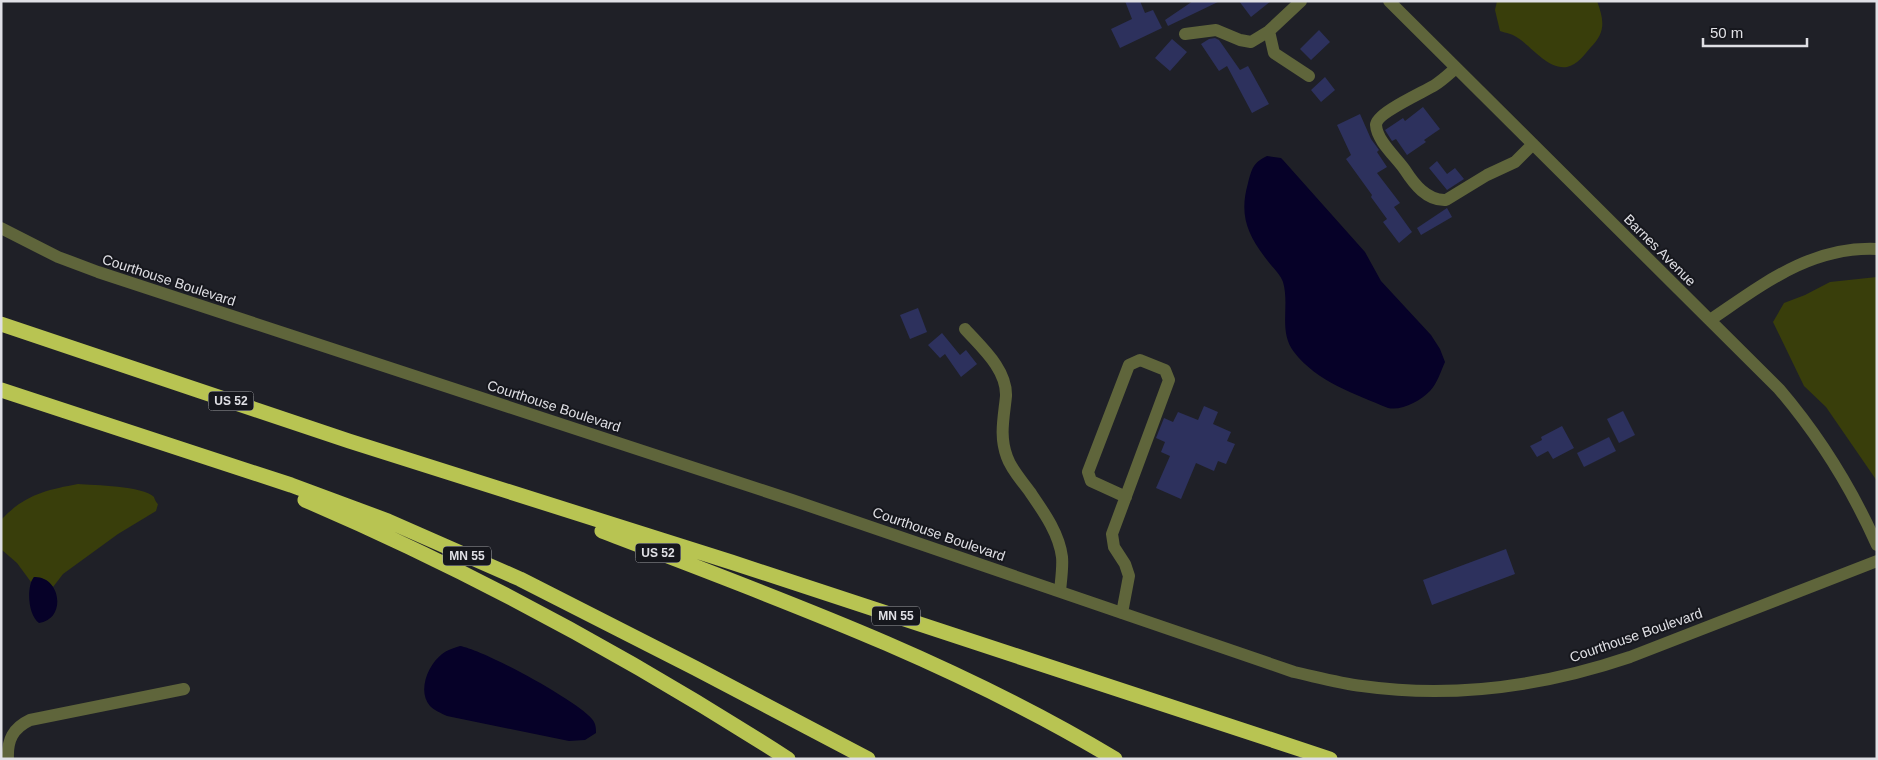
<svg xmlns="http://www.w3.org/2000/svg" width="1878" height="760" viewBox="0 0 1878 760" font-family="Arial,sans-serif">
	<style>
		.green { fill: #393e0b }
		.water { fill: #060128 }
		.building { fill: #2d315d }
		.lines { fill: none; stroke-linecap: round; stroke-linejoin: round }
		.minor { stroke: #5f653b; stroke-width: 12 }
		.highway { stroke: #b8c452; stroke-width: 15 }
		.labels { text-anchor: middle; stroke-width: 4; stroke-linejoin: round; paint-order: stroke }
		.shield { fill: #16171d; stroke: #a3a4a9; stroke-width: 1 }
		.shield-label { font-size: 12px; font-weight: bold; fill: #e0e0e5 }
		.street-label { font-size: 14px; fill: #e0e0e5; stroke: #16171d }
	</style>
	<rect width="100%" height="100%" fill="#1f2027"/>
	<!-- green -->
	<path class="green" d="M 1497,1 L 1597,1 C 1604,20 1606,32 1591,47 C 1585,54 1577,65 1567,67 C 1548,70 1532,47 1518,38 C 1513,34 1506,33 1500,31 L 1495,10 Z
		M 1877,277 L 1877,481 L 1826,407 L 1804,386 L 1773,322 L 1784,303 L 1805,295 L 1830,282 Z
		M 78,484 C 94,485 143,486 154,497 C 154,498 157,504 158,504 L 156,511 L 118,534 L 63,574 L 53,587 L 46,580 L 34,577 L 31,582 L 17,563 L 2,550 L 1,520 C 24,495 46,490 78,484 Z"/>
	<!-- water -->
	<path class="water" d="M 1267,156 L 1281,158 L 1283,160 L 1365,252 L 1381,281 L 1431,335 L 1440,349 L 1445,362 C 1441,371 1437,384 1430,391 C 1420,401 1402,411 1388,408 C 1355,394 1317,382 1294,352 C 1278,331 1290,306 1283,282 C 1280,274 1272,267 1267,260 C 1247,234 1239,215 1248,183 C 1252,168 1253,163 1267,156 Z
		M 34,577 C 61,576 67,619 39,623 C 28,615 26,587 34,577 Z
		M 460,646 C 484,650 576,700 592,719 C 596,724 596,728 596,733 L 585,740 L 569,741 L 447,716 C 441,713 435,711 430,706 C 417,691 428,665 442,654 C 447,650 454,648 460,646 Z"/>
	<!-- building -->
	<path class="building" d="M 1125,1 L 1140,1 L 1145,13 L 1153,10 L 1162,28 L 1120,48 L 1111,29 L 1132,19 Z
		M 1193,1 L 1220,1 L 1168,26 L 1165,20 Z
		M 1239,1 L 1271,1 L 1251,17 Z
		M 1319,30 L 1330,42 L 1311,60 L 1300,49 Z
		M 1215,38 L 1219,40 L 1240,70 L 1248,66 L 1269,104 L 1252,113 L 1227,66 L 1219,71 L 1201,44 L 1209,39 Z
		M 1172,39 L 1187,52 L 1170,71 L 1155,58 Z
		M 1325,77 L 1335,90 L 1321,102 L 1311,90 Z
		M 1423,107 L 1440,129 L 1424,140 L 1426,142 L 1407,155 L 1396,139 L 1392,141 L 1385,130 L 1403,118 L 1405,121 Z
		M 1360,114 L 1371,139 L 1379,150 L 1377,152 L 1387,167 L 1377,173 L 1400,203 L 1394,207 L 1412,232 L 1399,243 L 1383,222 L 1387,219 L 1371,197 L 1372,195 L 1346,159 L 1351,155 L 1337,125 Z
		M 1437,161 L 1447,174 L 1455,168 L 1464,179 L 1447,190 L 1429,168 Z
		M 1447,208 L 1452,217 L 1421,235 L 1417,228 Z
		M 918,308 L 927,332 L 910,339 L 900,315 Z
		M 942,333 L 960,355 L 966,350 L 977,364 L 961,377 L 945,354 L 940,358 L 928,345 Z
		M 1204,406 L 1218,412 L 1213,424 L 1231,432 L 1227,441 L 1235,444 L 1226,464 L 1218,461 L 1214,471 L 1196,463 L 1181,499 L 1156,488 L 1170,456 L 1161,452 L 1165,442 L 1156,438 L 1164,418 L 1173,422 L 1178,412 L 1198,420 Z
		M 1623,411 L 1635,435 L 1619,443 L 1607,419 Z
		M 1562,426 L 1574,448 L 1553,459 L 1548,451 L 1537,457 L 1530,446 L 1542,440 L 1541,437 Z
		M 1609,437 L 1616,451 L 1584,467 L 1577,453 Z
		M 1506,549 L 1515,574 L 1432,605 L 1423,580 Z"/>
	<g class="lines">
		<!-- minor -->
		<path class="minor" d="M 1389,1 L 1779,389 C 1820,437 1851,487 1877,545
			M 1269,31 L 1274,53 L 1309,76
			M 1185,34 L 1216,30 L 1240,40 L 1251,42 L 1269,31 L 1301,1
			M 1456,68 C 1449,74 1443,80 1435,85 C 1424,92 1376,113 1376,125 C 1377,141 1396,157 1405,170 C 1414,184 1427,201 1446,200 L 1487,175 L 1515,162 L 1533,144
			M 1,228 L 58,257 L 98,272 L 792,500 L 1294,672 C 1317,677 1339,683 1362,686 C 1453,699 1544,686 1630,657 L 1877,561
			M 1710,320 C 1762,285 1810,246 1877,249
			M 965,329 C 981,347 1007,369 1006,396 C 1004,417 999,436 1007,457 C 1011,469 1022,481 1030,492 C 1043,511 1059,533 1062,557 C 1063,567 1061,580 1060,591
			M 1122,613 L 1129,576 L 1125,564 L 1114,547 L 1112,534 L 1169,380 L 1165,370 L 1140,360 L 1129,365 L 1088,472 L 1091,481 L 1126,497
			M 8,759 C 7,740 13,728 30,720 L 184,689"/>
		<!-- highway -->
		<path class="highway" d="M 1,324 L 349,441 L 731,562 L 1330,759
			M 1,390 L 291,485 L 388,521 L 520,579 L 695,668 L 868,759
			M 305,500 C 473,572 634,660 788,759
			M 602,531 C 777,598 954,662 1115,759"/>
	</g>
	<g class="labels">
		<!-- shield labels -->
		<g class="shield">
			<rect x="208.5" y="391.5" width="45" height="19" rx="4"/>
			<rect x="635.5" y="543.5" width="45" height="19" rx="4"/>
			<rect x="443" y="546.5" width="48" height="19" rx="4"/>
			<rect x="872" y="606.5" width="48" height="19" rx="4"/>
		</g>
		<g class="shield-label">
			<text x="231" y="405">US 52</text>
			<text x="658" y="557">US 52</text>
			<text x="467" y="560">MN 55</text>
			<text x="896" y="620">MN 55</text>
		</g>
		<!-- street labels -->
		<g class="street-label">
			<text transform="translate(1660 250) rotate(45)" y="5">Barnes Avenue</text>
			<text transform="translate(169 280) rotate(18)" y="5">Courthouse Boulevard</text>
			<text transform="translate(554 406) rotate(18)" y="5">Courthouse Boulevard</text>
			<text transform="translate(939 534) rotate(19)" y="5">Courthouse Boulevard</text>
			<text transform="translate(1636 635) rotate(-19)" y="5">Courthouse Boulevard</text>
		</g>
	</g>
	<!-- border -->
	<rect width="1878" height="760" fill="none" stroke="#e0e0e5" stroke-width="5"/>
	<!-- scale -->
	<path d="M1703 38v8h104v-8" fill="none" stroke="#e0e0e5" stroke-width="2.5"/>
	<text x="1710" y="38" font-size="15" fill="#e0e0e5" stroke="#16171d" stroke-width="4" paint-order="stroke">50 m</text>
</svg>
